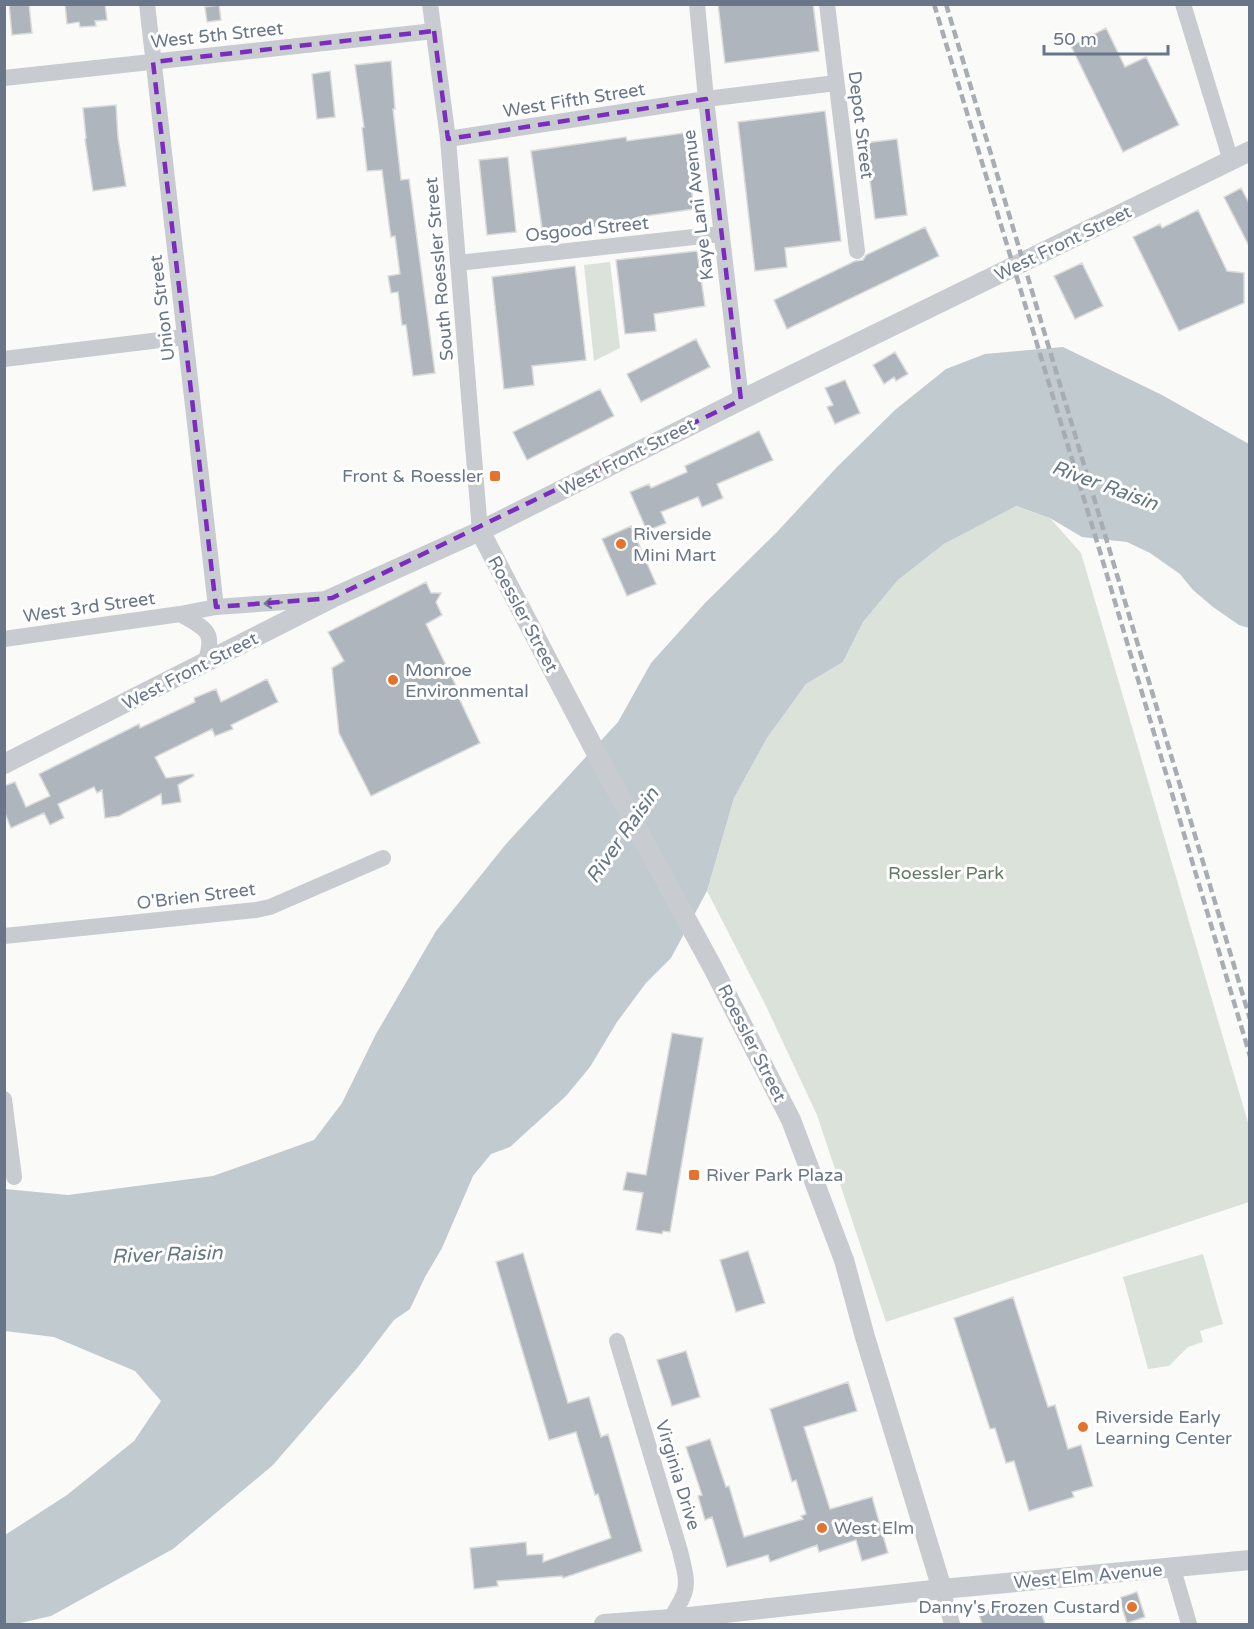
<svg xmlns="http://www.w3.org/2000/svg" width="1254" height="1629" viewBox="0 0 1254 1629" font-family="'Varela Round',sans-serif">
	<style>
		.green { fill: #dbe2d9 }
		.water { fill: #c1cacf }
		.building { fill: #aeb5bd; stroke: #dbdcda; stroke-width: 1.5 }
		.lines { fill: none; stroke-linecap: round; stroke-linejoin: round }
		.minor { stroke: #c8cbcf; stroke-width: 16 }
		.tertiary { stroke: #c8cbcf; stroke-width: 20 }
		.rail { stroke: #a8adb4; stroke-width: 4.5; stroke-dasharray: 9 4.5; stroke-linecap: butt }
		.oneway { stroke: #6e7a8c }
		.marked { fill: none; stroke: #7b2cbf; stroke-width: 4.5; stroke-dasharray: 12 8; stroke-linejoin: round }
		.poi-dot { fill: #e5732c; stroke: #fff; stroke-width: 2 }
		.labels { text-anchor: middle; stroke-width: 6; stroke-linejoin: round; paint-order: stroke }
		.street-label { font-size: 18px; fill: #697689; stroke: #fff }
		.poi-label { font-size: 18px; fill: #697689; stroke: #fff; text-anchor: start }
		.park-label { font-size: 18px; fill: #657a64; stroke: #fff }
		.water-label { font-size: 20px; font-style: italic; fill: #647783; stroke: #fff }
	</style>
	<rect width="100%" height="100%" fill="#fafaf8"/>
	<!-- green -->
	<path class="green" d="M 610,262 L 620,348 L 594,361 L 584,265 Z
		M 1015,506 L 1050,518 L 1081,553 L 1249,1126 L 1249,1202 L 886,1322 L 817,1115 L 766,1006 L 707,891 L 734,798 L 767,738 L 806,684 L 843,662 L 863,622 L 898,580 L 944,544 Z
		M 1203,1254 L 1223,1324 L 1200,1331 L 1203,1342 L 1188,1347 L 1169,1366 L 1148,1369 L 1123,1277 Z"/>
	<!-- water -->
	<path class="water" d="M 1063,347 L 1162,395 L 1249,444 L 1249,628 L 1239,625 L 1213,607 L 1193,590 L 1180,574 L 1150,553 L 1127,542 L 1082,537 L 1050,518 L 1016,506 L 944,544 L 898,580 L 863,622 L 843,662 L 806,684 L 767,738 L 734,798 L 707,891 L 671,958 L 646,983 L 617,1022 L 590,1067 L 566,1096 L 510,1147 L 491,1154 L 473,1176 L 442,1248 L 425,1277 L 410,1309 L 394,1320 L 358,1367 L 273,1465 L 173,1549 L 51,1616 L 16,1624 L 5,1624 L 5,1535 L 67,1495 L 134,1441 L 161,1401 L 135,1371 L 54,1337 L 5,1331 L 5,1189 L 68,1195 L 213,1176 L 314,1140 L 342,1103 L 376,1034 L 436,931 L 506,844 L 618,722 L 651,663 L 705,603 L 777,532 L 837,467 L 895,410 L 946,369 L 985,354 Z"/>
	<!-- building -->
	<path class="building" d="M 9,4 L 29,4 L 32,33 L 12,35 Z
		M 65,4 L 105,4 L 107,20 L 95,21 L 96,26 L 80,27 L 79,22 L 67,24 Z
		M 718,4 L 813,4 L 819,51 L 725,63 Z
		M 219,5 L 221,20 L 207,22 L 205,7 Z
		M 1106,28 L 1125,67 L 1146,57 L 1179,125 L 1123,152 L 1071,46 Z
		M 391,61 L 395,109 L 393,109 L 401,180 L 409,179 L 435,373 L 413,376 L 406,325 L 402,325 L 398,292 L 391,293 L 388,276 L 400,274 L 395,236 L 391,237 L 389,224 L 382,170 L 367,171 L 362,128 L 364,127 L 355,65 Z
		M 330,71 L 335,117 L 317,119 L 312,74 Z
		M 116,105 L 118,138 L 126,186 L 93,191 L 85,139 L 86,138 L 83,108 Z
		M 825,111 L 841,241 L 785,248 L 787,267 L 755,271 L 738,122 Z
		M 684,133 L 694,209 L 638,217 L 639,220 L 543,235 L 531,151 L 626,137 L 627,141 Z
		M 897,139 L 907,215 L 875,219 L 865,143 Z
		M 508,157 L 516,232 L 487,235 L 479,160 Z
		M 1241,188 L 1250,205 L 1250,248 L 1224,197 Z
		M 1198,210 L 1227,271 L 1244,273 L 1244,303 L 1179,331 L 1133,237 L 1160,224 L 1162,228 Z
		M 925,227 L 939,256 L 787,329 L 774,300 L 855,261 L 863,260 L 866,255 Z
		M 697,251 L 705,306 L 654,314 L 656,331 L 625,334 L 616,260 Z
		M 1082,263 L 1103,306 L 1075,319 L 1054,276 Z
		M 575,266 L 586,360 L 532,366 L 534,385 L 504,389 L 492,277 Z
		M 696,339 L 710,367 L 641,402 L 627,374 Z
		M 895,352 L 908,374 L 896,381 L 894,377 L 884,384 L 873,365 Z
		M 845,380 L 860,413 L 835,424 L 827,407 L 833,405 L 825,388 Z
		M 600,389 L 614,416 L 527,460 L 513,432 Z
		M 759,431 L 773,460 L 717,484 L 723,498 L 702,507 L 698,497 L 661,512 L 666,523 L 647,531 L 630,492 L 649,484 L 651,488 L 687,472 L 685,466 Z
		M 631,526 L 656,584 L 627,596 L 602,539 Z
		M 426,582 L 431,593 L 441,593 L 436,602 L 442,615 L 426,624 L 459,692 L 457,694 L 480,743 L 371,796 L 339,733 L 332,668 L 344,661 L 328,632 Z
		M 267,679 L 278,702 L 231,725 L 233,729 L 215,736 L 212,729 L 155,757 L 166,778 L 193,774 L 194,776 L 178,785 L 181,802 L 162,805 L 161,794 L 119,816 L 105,818 L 102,790 L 97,793 L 94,787 L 58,804 L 64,818 L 50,825 L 44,813 L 11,828 L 4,811 L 4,786 L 15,782 L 26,807 L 50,796 L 39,774 L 139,724 L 140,728 L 195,702 L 194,698 L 216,689 L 221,702 Z
		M 672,1033 L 703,1038 L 670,1232 L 663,1231 L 662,1234 L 636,1230 L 643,1193 L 623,1190 L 627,1172 L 646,1175 Z
		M 748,1251 L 765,1303 L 736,1312 L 720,1260 Z
		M 523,1253 L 568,1403 L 589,1397 L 601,1437 L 608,1434 L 642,1551 L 563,1578 L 562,1576 L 497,1581 L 498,1586 L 474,1589 L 470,1548 L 526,1542 L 527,1555 L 543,1554 L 543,1562 L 611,1538 L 598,1494 L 595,1495 L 576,1432 L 549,1440 L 496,1262 Z
		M 1013,1297 L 1048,1407 L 1055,1405 L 1068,1449 L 1081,1445 L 1093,1486 L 1072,1492 L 1074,1497 L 1029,1511 L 1014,1461 L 1006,1463 L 995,1428 L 990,1429 L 954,1318 Z
		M 686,1351 L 700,1397 L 672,1406 L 657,1360 Z
		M 848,1382 L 857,1411 L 804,1427 L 830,1509 L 872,1497 L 888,1553 L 862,1561 L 856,1540 L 819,1552 L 817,1545 L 770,1562 L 768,1555 L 727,1567 L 712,1517 L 705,1520 L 698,1496 L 702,1495 L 686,1447 L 710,1439 L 726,1487 L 729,1486 L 744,1537 L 803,1519 L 801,1516 L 806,1514 L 796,1480 L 792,1482 L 770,1409 Z
		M 1137,1592 L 1145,1617 L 1127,1623 L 1119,1598 Z
		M 1039,1605 L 1045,1624 L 982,1624 L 978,1611 Z"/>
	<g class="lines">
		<!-- minor -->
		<path class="minor" d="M 147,4 L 216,607
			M 430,4 L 448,139 L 480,531
			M 697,4 L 706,99 L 741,400
			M 827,4 L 857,251
			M 1183,4 L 1231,161
			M 4,78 L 434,31
			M 448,139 L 706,99 L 836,83
			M 458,263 L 721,234
			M 4,359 L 185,337
			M 180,614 C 206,629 216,631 205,663
			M 4,639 L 180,614 L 216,607 L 328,599
			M 4,936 L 256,910 L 270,907 L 383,858
			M 4,1099 L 14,1177
			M 617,1341 L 680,1551 C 683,1565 689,1581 684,1594 C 680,1605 672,1613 670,1624
			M 1173,1569 L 1189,1624
			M 942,1589 L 952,1624"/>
		<!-- tertiary -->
		<path class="tertiary" d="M 480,531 L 600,760 L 713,968 L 791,1120 L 844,1260 L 865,1337 L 942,1589
			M 4,764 L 332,598 L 480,531 L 741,400 L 1250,151
			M 604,1624 L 671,1619 L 942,1589 L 1250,1560"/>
		<!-- rail -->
		<path class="rail" d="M 934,4 L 1104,565 L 1250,1056
			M 946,4 L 1250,1019"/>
	</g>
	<!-- one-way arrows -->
	<defs><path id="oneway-shaft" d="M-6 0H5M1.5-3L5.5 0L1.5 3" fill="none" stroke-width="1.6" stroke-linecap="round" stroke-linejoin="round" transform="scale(1.5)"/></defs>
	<use class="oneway" href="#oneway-shaft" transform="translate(273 603) rotate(176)"/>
	<!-- marked area -->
	<path class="marked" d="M 434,31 L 448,139 L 706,99 L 741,400 L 332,598 L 216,607 L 153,62 Z"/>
	<!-- markers -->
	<g class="poi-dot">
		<rect x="489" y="470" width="12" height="12" rx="3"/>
		<circle cx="621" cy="544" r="6"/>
		<circle cx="393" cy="680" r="6"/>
		<rect x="688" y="1169" width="12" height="12" rx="3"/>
		<circle cx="1083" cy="1427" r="6"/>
		<circle cx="822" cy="1528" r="6"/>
		<circle cx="1132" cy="1607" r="6"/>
	</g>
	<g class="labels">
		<!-- street labels -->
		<g class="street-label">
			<text transform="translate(217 35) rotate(-6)" y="6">West 5th Street</text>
			<text transform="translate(574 100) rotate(-9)" y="6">West Fifth Street</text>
			<text transform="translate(861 125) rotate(83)" y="6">Depot Street</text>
			<text transform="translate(698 205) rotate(-97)" y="6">Kaye Lani Avenue</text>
			<text transform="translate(587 229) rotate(-6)" y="6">Osgood Street</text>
			<text transform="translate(1063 243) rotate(-26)" y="6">West Front Street</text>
			<text transform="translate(439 269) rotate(-95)" y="6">South Roessler Street</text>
			<text transform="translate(162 308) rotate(-97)" y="6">Union Street</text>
			<text transform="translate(627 457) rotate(-27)" y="6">West Front Street</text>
			<text transform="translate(89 607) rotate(-8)" y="6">West 3rd Street</text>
			<text transform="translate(523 614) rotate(62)" y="6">Roessler Street</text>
			<text transform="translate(190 671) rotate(-27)" y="6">West Front Street</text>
			<text transform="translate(196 896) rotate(-7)" y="6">O'Brien Street</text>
			<text transform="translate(752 1043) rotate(63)" y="6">Roessler Street</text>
			<text transform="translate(678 1475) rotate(73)" y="6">Virginia Drive</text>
			<text transform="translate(1088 1576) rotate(-5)" y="6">West Elm Avenue</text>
		</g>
		<!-- poi labels -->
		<g class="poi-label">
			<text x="483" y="482" text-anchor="end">Front &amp; Roessler</text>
			<text x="633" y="540">Riverside<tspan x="633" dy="21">Mini Mart</tspan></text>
			<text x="405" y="676">Monroe<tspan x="405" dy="21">Environmental</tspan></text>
			<text x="706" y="1181">River Park Plaza</text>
			<text x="1095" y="1423">Riverside Early<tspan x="1095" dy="21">Learning Center</tspan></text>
			<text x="834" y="1534">West Elm</text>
			<text x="1120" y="1613" text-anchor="end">Danny's Frozen Custard</text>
		</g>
		<!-- park labels -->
		<g class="park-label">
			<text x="946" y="879">Roessler Park</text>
		</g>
		<!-- water labels -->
		<g class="water-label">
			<text transform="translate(1105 485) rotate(20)" y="7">River Raisin</text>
			<text transform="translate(622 835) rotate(-55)" y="7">River Raisin</text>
			<text transform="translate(167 1254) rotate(-2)" y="7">River Raisin</text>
		</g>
	</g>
	<!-- border -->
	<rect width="1254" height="1629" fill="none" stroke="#697689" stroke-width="12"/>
	<!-- scale -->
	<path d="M1044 45v9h124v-9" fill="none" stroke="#697689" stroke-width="3"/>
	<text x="1053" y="45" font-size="18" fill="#697689" stroke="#ffffff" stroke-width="4.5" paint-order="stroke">50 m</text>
</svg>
